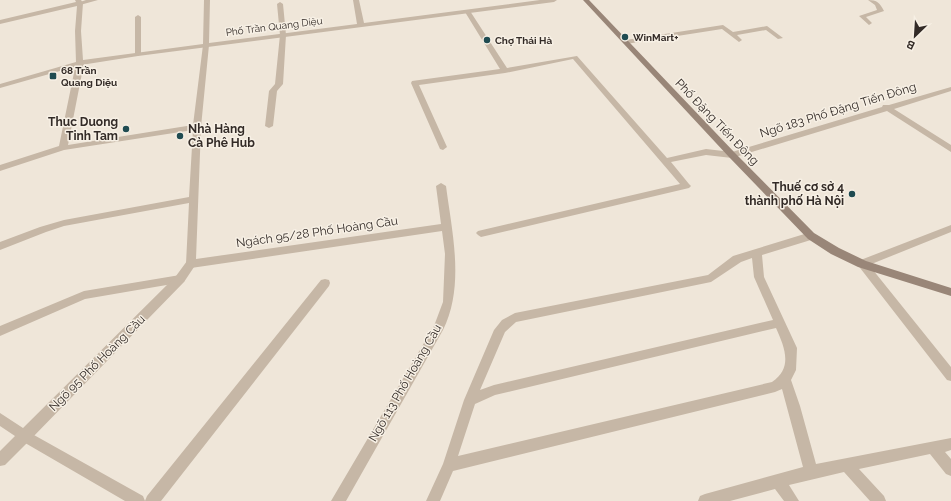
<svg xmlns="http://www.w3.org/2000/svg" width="951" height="501" viewBox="0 0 951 501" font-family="Raleway,sans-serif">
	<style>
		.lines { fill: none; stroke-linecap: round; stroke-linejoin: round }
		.lane { fill: #c6b7a6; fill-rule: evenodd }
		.street { fill: #c6b7a6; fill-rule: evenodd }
		.secondary { fill: #998678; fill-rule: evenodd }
		.poi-dot { fill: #1f4b51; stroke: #f7f0e5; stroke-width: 1.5 }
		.labels { text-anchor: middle; stroke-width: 3; stroke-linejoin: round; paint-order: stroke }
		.far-street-label { font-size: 10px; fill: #332b27; stroke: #f7f0e5 }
		.far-poi-label { font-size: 10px; font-weight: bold; fill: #332b27; stroke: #f7f0e5; text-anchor: start }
		.street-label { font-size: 12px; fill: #332b27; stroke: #f7f0e5 }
		.poi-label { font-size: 12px; font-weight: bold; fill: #332b27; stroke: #f7f0e5; text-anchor: end }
	</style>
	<rect width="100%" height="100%" fill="#efe6d9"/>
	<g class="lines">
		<!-- lane -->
		<path class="lane" d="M 86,0 L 98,0 L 80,5 L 77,3 Z
			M 868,0 C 877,0 880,3 884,11 L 866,17 L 872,23 L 869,25 L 859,16 L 877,10 L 875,5 Z
			M 280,2 L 283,4 L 286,35 L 283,84 L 277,91 L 273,126 L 269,128 L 265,126 L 269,91 L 275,84 L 280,35 L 277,4 Z
			M 466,11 L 470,11 L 507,68 L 577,56 L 667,158 L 706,149 L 732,152 L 882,107 L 883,105 L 889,105 L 951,87 L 951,91 L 894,109 L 951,145 L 951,152 L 887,111 L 732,158 L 706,155 L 671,162 L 689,184 L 691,186 L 689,188 L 481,237 L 478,235 L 476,233 L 478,231 L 680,184 L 573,59 L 505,73 L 419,85 L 447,147 L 443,150 L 440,149 L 411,83 L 412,81 L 500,69 L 465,12 Z
			M 138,15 L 141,17 L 141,54 L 138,56 L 135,54 L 135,17 Z
			M 723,25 L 733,32 L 767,26 L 783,38 L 778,39 L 766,30 L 737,35 L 742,40 L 739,42 L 722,29 L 626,44 L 623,42 L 626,40 Z
			M 206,43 L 209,45 L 201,127 L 196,259 L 441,224 L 436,186 L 441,183 L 446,186 C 452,232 465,286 443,330 L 346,501 L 331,501 L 434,326 L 443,302 L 445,254 L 442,231 L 191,268 L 187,267 L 186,264 L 189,203 L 64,226 L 46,232 L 0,250 L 0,242 L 40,227 L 64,220 L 189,197 L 193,130 L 64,150 L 0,171 L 0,165 L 59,146 L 76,63 L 80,61 L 84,63 L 68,145 L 193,125 L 203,45 Z
			M 951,225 L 951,232 L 869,265 L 951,367 L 951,381 L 947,380 L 857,264 L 858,261 Z
			M 811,232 L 816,236 L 814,239 L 762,255 L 764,277 L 797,348 L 796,370 L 791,380 L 800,406 L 816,464 L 951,438 L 951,450 L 945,452 L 951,459 L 951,476 L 946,474 L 930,454 L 859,469 L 884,496 L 886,501 L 870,501 L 844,472 L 789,485 L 799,501 L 784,501 L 775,489 L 730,501 L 698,501 L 700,496 L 705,494 L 803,467 L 782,389 L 775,392 L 453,471 L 440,501 L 426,501 L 443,464 L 464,400 L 494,330 L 502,320 L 515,313 L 708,275 L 733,256 ZM 752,258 L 754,277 L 773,320 L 494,385 L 480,390 L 505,332 L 516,322 L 711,282 L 741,262 ZM 776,328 C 785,348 793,368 772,382 L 458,456 L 475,404 L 495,395 Z
			M 180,275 L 184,276 L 185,279 L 184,282 L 85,299 L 0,336 L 0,326 L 84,291 Z
			M 325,279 L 329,280 L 330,283 L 329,286 L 161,501 L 145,501 L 147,496 L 321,280 Z
			M 25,430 L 143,496 L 145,501 L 125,501 L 20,440 L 19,436 L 20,432 Z"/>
		<!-- street -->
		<path class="street" d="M 75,0 L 81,0 L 83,3 L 81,31 L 83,60 L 203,44 L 204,0 L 210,0 L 209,43 L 357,24 L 353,0 L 359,0 L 364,23 L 540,0 L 557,0 L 554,2 L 138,56 L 81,65 L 0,88 L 0,84 L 76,62 L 75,31 L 77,6 L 0,24 L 0,20 L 76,2 Z
			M 191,260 L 195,261 L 196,264 L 184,282 L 30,440 L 5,465 L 0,466 L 0,451 L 15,436 L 0,426 L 0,413 L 23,428 L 176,276 L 187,261 Z"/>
		<!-- secondary -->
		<path class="secondary" d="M 583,0 L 589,0 L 735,153 L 814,233 L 839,248 L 866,261 L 951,288 L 951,296 L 858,267 L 831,254 L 808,239 L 729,157 Z"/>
	</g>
	<!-- markers -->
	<g class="poi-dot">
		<circle cx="625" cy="37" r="4"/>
		<circle cx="487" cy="40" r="4"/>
		<rect x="49" y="72" width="8" height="8" rx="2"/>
		<circle cx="126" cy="129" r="4"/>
		<circle cx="180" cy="136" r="4"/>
		<circle cx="852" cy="194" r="4"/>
	</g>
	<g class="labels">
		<!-- far-street labels -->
		<g class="far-street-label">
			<text transform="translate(274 26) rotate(-7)" y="4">Phố Trần Quang Diệu</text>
		</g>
		<!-- far-poi labels -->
		<g class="far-poi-label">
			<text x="633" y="41">WinMart+</text>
			<text x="495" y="44">Chợ Thái Hà</text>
			<text x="61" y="74">68 Trần<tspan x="61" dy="12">Quang Diệu</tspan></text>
		</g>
		<!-- street labels -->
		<g class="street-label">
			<text transform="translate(838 110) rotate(-17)" y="4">Ngõ 183 Phố Đặng Tiến Đông</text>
			<text transform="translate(717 122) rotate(46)" y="4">Phố Đặng Tiến Đông</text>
			<text transform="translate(317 232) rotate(-8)" y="4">Ngách 95/28 Phố Hoàng Cầu</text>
			<text transform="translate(97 363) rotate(-45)" y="4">Ngõ 95 Phố Hoàng Cầu</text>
			<text transform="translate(405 383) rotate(-60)" y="4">Ngõ 113 Phố Hoàng Cầu</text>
		</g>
		<!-- poi labels -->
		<g class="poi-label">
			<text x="118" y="126">Thuc Duong<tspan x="118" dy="14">Tinh Tam</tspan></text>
			<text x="188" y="133" text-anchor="start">Nhà Hàng<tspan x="188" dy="14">Cà Phê Hub</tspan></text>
			<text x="844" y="191">Thuế cơ sở 4<tspan x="844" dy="14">thành phố Hà Nội</tspan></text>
		</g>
	</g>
	<!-- north arrow -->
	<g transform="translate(915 36) rotate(205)" stroke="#f7f0e5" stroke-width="3" paint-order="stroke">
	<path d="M0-3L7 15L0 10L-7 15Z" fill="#332b27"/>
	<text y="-6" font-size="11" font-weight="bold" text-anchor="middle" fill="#332b27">B</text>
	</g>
</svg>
